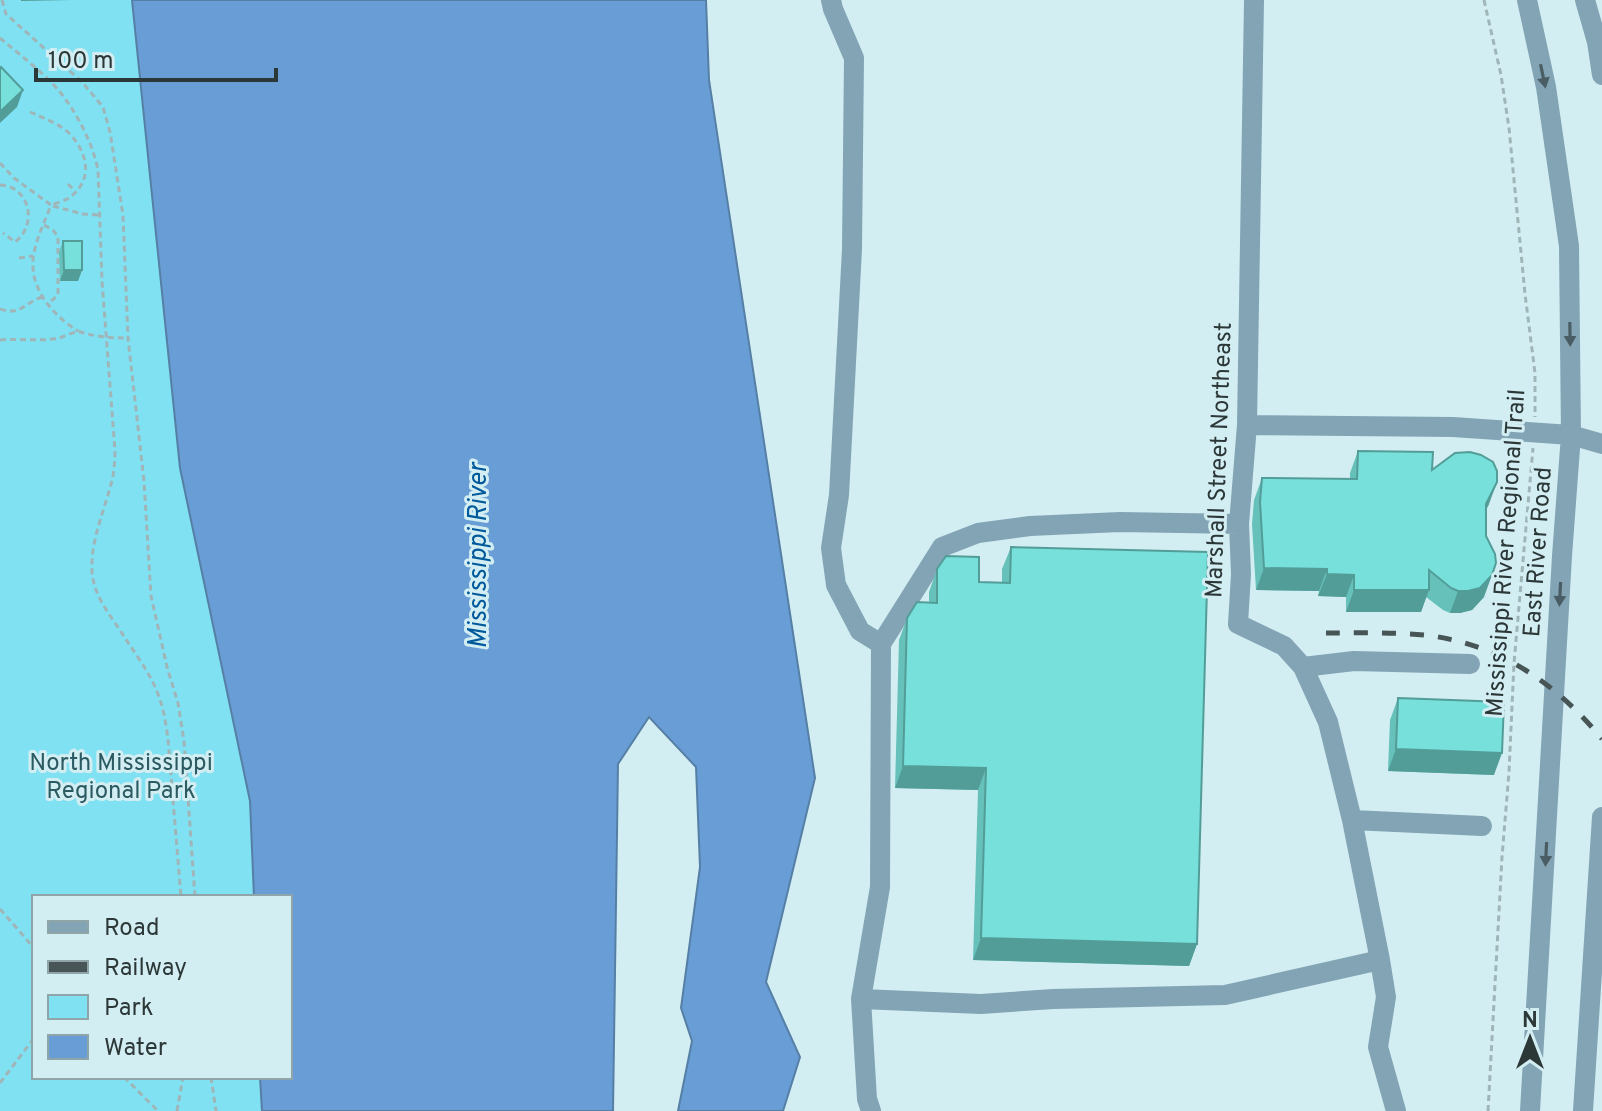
<svg xmlns="http://www.w3.org/2000/svg" width="1602" height="1111" viewBox="0 0 1602 1111" font-family="Overpass,sans-serif">
	<style>
		.green { fill: #7fe1f2 }
		.water { fill: #689ed5; stroke: #567fa6; stroke-width: 2 }
		.lines { fill: none; stroke-linecap: round; stroke-linejoin: round }
		.path { stroke: #9fb5b8; stroke-width: 3; stroke-dasharray: 6 4; stroke-linecap: butt }
		.minor { stroke: #82a4b5; stroke-width: 20 }
		.rail { stroke: #475557; stroke-width: 5; stroke-dasharray: 14 14; stroke-linecap: butt }
		.wall { fill: #66c1bb }
		.shaded-wall { fill: #539d99 }
		.building { fill: #77e0da; stroke: #539d99; stroke-width: 2 }
		.oneway { fill: #4a5d64 }
		.labels { text-anchor: middle; stroke-width: 6; stroke-linejoin: round; paint-order: stroke }
		.street-label { font-size: 24px; fill: #2c3738; stroke: #d3eef2 }
		.park-label { font-size: 24px; fill: #2c5a62; stroke: #d3eef2 }
		.water-label { font-size: 26px; font-style: italic; fill: #00599b; stroke: #d3eef2 }
	</style>
	<rect width="100%" height="100%" fill="#d3eef2"/>
	<!-- green -->
	<path class="green" d="M 0,0 L 132,0 L 180,468 L 250,801 L 254,897 L 34,897 L 34,1077 L 260,1077 L 262,1111 L 0,1111 Z"/>
	<!-- water -->
	<path class="water" d="M 132,0 L 706,0 L 709,80 L 815,778 L 766,982 L 800,1057 L 783,1111 L 678,1111 L 692,1041 L 681,1008 L 700,867 L 696,767 L 649,717 L 618,764 L 613,1111 L 262,1111 L 260,1077 L 290,1077 L 290,897 L 254,897 L 250,801 L 180,468 Z"/>
	<g class="lines">
		<!-- path -->
		<path class="path" d="M 2,0 L 6,14 L 82,82 L 103,107 L 110,132 L 123,215 L 128,338 L 144,481 L 151,596 L 167,667 L 178,703 L 184,741 L 195,897
			M 1484,0 L 1501,75 L 1509,128 L 1525,294 L 1535,373 L 1535,417
			M 0,38 C 20,55 43,72 60,92 C 77,113 93,144 98,170 L 102,281 L 115,451 C 115,460 114,468 113,476 C 106,508 87,546 93,579 C 97,601 114,620 125,638 C 137,656 152,676 159,697 C 164,710 166,725 168,739 L 181,897
			M 30,112 C 43,118 58,123 69,133 C 88,153 94,180 69,198 C 64,201 57,203 51,205
			M 0,163 L 14,178 L 51,205 C 45,221 37,237 34,253 C 27,286 52,315 78,331
			M 68,184 L 75,191
			M 0,185 C 30,186 38,225 15,242 L 3,233
			M 53,206 L 83,214 L 100,215
			M 44,225 L 53,230 L 58,237 L 58,295 L 48,304
			M 19,258 L 33,256
			M 0,309 C 21,316 24,303 42,297
			M 0,340 C 20,338 40,342 59,338 C 65,336 72,333 78,331 C 95,337 110,338 128,338
			M 0,909 L 34,948
			M 124,1077 L 158,1111
			M 211,1077 L 216,1111
			M 0,1083 L 34,1038
			M 177,1111 L 183,1077
			M 1488,1111 L 1502,857 L 1509,772 L 1514,663 L 1533,448"/>
		<!-- minor -->
		<path class="minor" d="M 831,0 L 833,9 L 854,58 L 852,249 L 839,495 L 831,548 L 836,585 L 860,631 L 881,644
			M 1254,0 L 1247,425 L 1239,524 L 1241,574 L 1238,624 L 1284,646 L 1303,667 L 1328,722 L 1352,820 L 1380,960 L 1386,997 L 1378,1047 L 1396,1111
			M 1527,0 L 1546,87 L 1569,246 L 1571,435 L 1562,556 L 1530,1111
			M 1585,0 L 1597,42 L 1602,75
			M 1247,425 L 1453,427 L 1571,435 L 1602,444
			M 1303,667 L 1354,661 L 1470,664
			M 1352,820 L 1482,826
			M 861,999 L 981,1004 L 1053,999 L 1225,995 L 1380,960
			M 871,1111 L 867,1099 L 861,999 L 880,887 L 881,644 L 942,547 L 978,533 L 1030,526 L 1120,522 L 1239,524
			M 1583,1111 L 1602,817"/>
		<!-- rail -->
		<path class="rail" d="M 1326,633 C 1358,633 1392,632 1425,635 C 1499,644 1555,682 1602,739"/>
	</g>
	<!-- wall -->
	<path class="wall" d="M 63,241 L 82,270 L 78,281 L 60,281 L 59,252 Z
		M 1358,451 L 1432,470 L 1489,504 L 1486,510 L 1484,597 L 1472,610 L 1460,613 L 1450,613 L 1443,610 L 1426,597 L 1421,612 L 1346,612 L 1346,597 L 1318,596 L 1319,591 L 1256,590 L 1252,524 L 1254,500 L 1262,478 L 1350,479 L 1350,473 Z
		M 1011,547 L 1197,944 L 1189,966 L 973,960 L 978,790 L 895,788 L 899,640 L 907,618 L 929,602 L 929,592 L 937,569 L 979,582 L 1002,582 L 1002,569 Z
		M 1398,698 L 1494,775 L 1388,771 L 1390,720 Z"/>
	<!-- shaded-wall -->
	<path class="shaded-wall" d="M 21,0 L 72,0 L 21,1 Z
		M 23,90 L 17,107 L 0,123 L 0,112 Z
		M 64,270 L 82,270 L 78,281 L 60,281 Z
		M 1497,482 L 1489,504 L 1478,526 L 1486,504 Z
		M 1264,568 L 1327,569 L 1319,591 L 1256,590 Z
		M 1327,574 L 1354,575 L 1346,597 L 1318,596 Z
		M 1492,575 L 1484,597 L 1472,610 L 1460,613 L 1450,613 L 1458,591 Z
		M 1354,590 L 1429,590 L 1421,612 L 1346,612 Z
		M 1396,749 L 1502,753 L 1494,775 L 1388,771 Z
		M 903,766 L 986,768 L 978,790 L 895,788 Z
		M 981,938 L 1197,944 L 1189,966 L 973,960 Z"/>
	<!-- building -->
	<path class="building" d="M 1,67 L 23,90 L 0,112 L 0,68 Z
		M 63,241 L 82,241 L 82,270 L 64,270 Z
		M 1358,451 L 1433,452 L 1432,470 L 1455,453 L 1470,452 L 1481,455 L 1493,462 L 1497,471 L 1497,482 L 1486,504 L 1486,536 L 1495,554 L 1496,563 L 1492,575 L 1480,588 L 1468,591 L 1458,591 L 1451,588 L 1429,570 L 1429,590 L 1354,590 L 1354,575 L 1327,574 L 1327,569 L 1264,568 L 1260,502 L 1262,478 L 1357,479 Z
		M 1011,547 L 1208,552 L 1197,944 L 981,938 L 986,768 L 903,766 L 907,618 L 917,602 L 937,603 L 937,569 L 946,556 L 979,557 L 979,582 L 1010,583 Z
		M 1398,698 L 1504,702 L 1502,753 L 1396,749 Z"/>
	<!-- one-way arrows -->
	<defs><path id="oneway-solid" d="M-6-.8H1V-3.2L6.5 0L1 3.2V.8H-6Z" transform="scale(2)"/></defs>
	<g class="oneway">
		<use href="#oneway-solid" transform="translate(1543 76) rotate(78)"/>
		<use href="#oneway-solid" transform="translate(1570 334) rotate(89)"/>
		<use href="#oneway-solid" transform="translate(1560 594) rotate(93)"/>
		<use href="#oneway-solid" transform="translate(1546 854) rotate(93)"/>
	</g>
	<g class="labels">
		<!-- street labels -->
		<g class="street-label">
			<text transform="translate(1218 460) rotate(-88)" y="8">Marshall Street Northeast</text>
			<text transform="translate(1537 552) rotate(-86)" y="8">East River Road</text>
			<text transform="translate(1505 553) rotate(-86)" y="8">Mississippi River Regional Trail</text>
		</g>
		<!-- park labels -->
		<g class="park-label">
			<text x="121" y="770">North Mississippi<tspan x="121" dy="28">Regional Park</tspan></text>
		</g>
		<!-- water labels -->
		<g class="water-label">
			<text transform="translate(477 556) rotate(-90)" y="9">Mississippi River</text>
		</g>
	</g>
	<!-- legend -->
	<rect x="32" y="895" width="260" height="184" fill="#d3eef2" stroke="#90a5a8" stroke-width="2"/>
	<rect x="48" y="921" width="40" height="12" fill="#82a4b5" stroke="#90a5a8" stroke-width="2"/>
	<text x="104" y="935" font-size="24" fill="#2c3738">Road</text>
	<rect x="48" y="961" width="40" height="12" fill="#475557" stroke="#90a5a8" stroke-width="2"/>
	<text x="104" y="975" font-size="24" fill="#2c3738">Railway</text>
	<rect x="48" y="995" width="40" height="24" fill="#7fe1f2" stroke="#90a5a8" stroke-width="2"/>
	<text x="104" y="1015" font-size="24" fill="#2c3738">Park</text>
	<rect x="48" y="1035" width="40" height="24" fill="#689ed5" stroke="#90a5a8" stroke-width="2"/>
	<text x="104" y="1055" font-size="24" fill="#2c3738">Water</text>
	<!-- north arrow -->
	<g transform="translate(1530 1039)" stroke="#d3eef2" stroke-width="6" paint-order="stroke">
	<path d="M0-6L14 30L0 20L-14 30Z" fill="#2c3738"/>
	<text y="-12" font-size="22" font-weight="bold" text-anchor="middle" fill="#2c3738">N</text>
	</g>
	<!-- scale -->
	<path d="M36 68v12h240v-12" fill="none" stroke="#2c3738" stroke-width="4"/>
	<text x="48" y="68" font-size="24" fill="#2c3738" stroke="#d3eef2" stroke-width="6" paint-order="stroke">100 m</text>
</svg>
